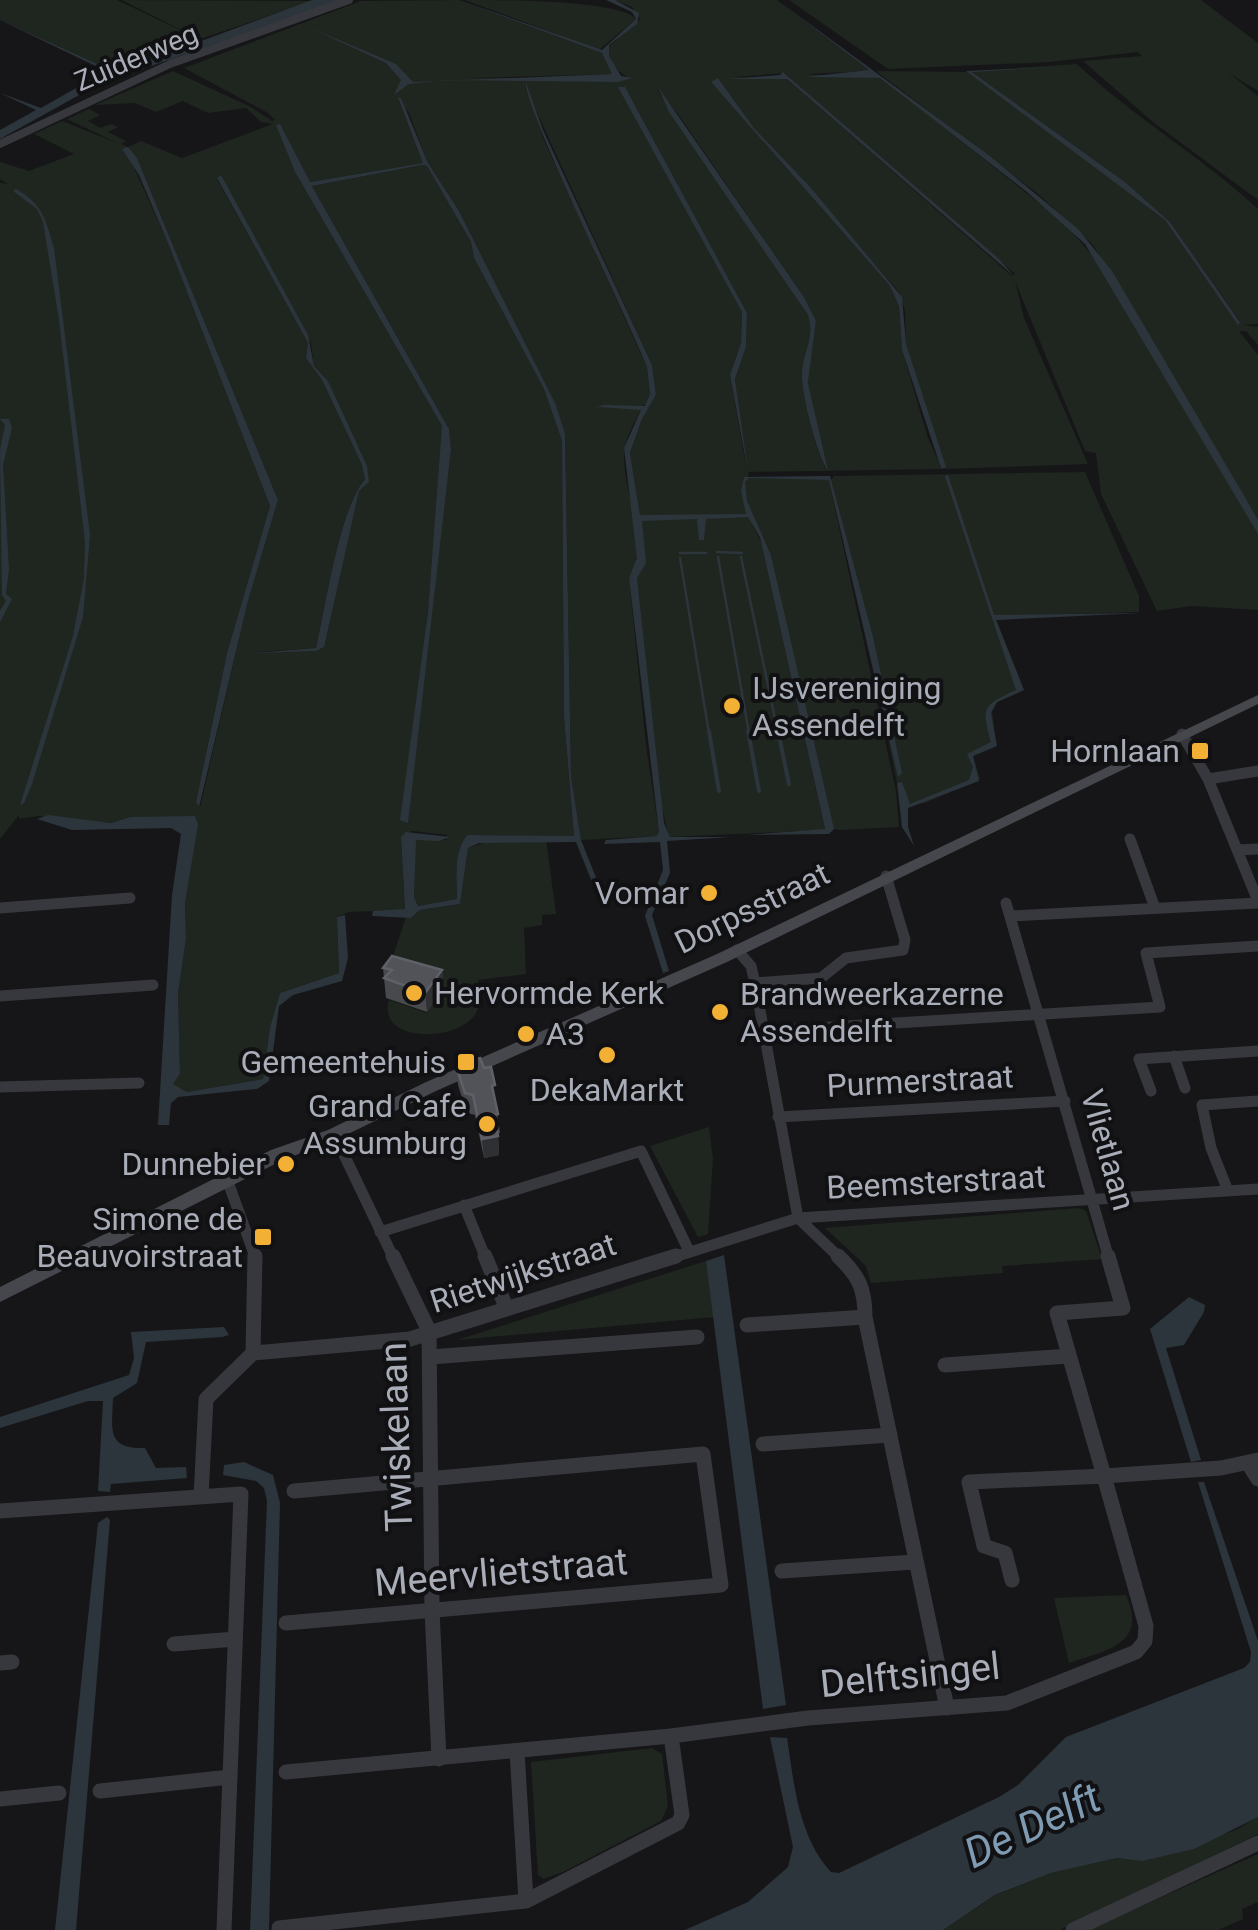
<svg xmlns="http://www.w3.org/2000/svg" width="1258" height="1930" viewBox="0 0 1258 1930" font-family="Roboto,sans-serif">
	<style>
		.green { fill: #1e261f; fill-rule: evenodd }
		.water { fill: #2c353c }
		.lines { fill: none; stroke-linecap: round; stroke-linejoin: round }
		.stream-far1 { stroke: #2c353c; stroke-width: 2.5 }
		.stream { stroke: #2c353c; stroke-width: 4 }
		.street-far2 { stroke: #37383d; stroke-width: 8 }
		.street-far1 { stroke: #37383d; stroke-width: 11 }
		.street { stroke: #37383d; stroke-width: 15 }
		.secondary { fill: #45474d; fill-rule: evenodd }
		.wall { fill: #47494d }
		.shaded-wall { fill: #2f3033 }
		.building { fill: #525359; stroke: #5f6168; stroke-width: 2.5 }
		.poi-dot { fill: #f2b134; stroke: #111113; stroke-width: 4 }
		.labels { text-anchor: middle; stroke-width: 8; stroke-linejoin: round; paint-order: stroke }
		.far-street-label { font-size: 28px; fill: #a8adb8; stroke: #111113 }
		.poi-label { font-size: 32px; fill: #a8adb8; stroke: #111113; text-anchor: end }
		.street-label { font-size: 32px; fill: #a8adb8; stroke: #111113 }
		.near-street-label { font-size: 38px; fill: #a8adb8; stroke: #111113 }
		.near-water-label { font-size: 42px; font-style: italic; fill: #7f9bb3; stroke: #111113 }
	</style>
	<rect width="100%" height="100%" fill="#161618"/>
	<!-- green -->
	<path class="green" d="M 0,0 L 117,0 L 197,38 L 122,0 L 313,1 L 200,39 L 130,69 L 113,71 L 0,20 Z
		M 459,0 L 602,53 L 613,74 L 471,78 L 631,79 C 618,72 607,63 609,46 L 640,19 L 632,7 L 615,0 L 777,0 L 870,71 L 805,74 L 880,78 L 893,87 L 1063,222 L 1101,265 L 1258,534 L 1258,610 L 1191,606 L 1157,611 L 1101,494 L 1096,453 L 1085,451 L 1015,281 L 1024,318 L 1088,464 L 945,469 L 906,344 L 905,311 L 899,292 L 754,128 L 718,78 L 712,83 L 890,286 L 899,306 L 902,350 L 928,438 L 942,469 L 749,472 L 748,477 L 831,480 L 834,476 L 1085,472 L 1139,596 L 1139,612 L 995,616 L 1024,690 L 998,702 L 992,710 L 996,746 L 973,756 L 980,779 L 925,803 L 909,804 L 902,783 L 897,783 L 874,668 L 831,490 L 896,791 L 899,827 L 840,830 L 834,829 L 830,818 L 771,555 L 748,517 L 761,541 L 825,830 L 669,837 L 662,808 L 637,578 L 641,521 L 630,453 L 642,419 L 656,395 L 652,365 L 524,84 L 544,140 L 647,367 L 650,394 L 646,405 L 636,407 L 641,410 C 635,421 628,433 625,446 C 618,483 653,545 629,578 L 646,745 L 659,832 L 658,836 L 581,840 L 571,776 L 565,435 L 556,405 L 459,211 L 428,163 L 409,113 L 398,99 L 424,163 L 309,182 L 277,125 L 295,172 L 442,426 L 443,459 L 407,823 L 451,450 L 449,429 L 312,186 L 422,165 L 427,166 L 471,242 L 474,258 L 544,389 L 562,441 L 564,717 L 574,837 L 467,835 C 453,852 457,878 457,899 L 418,906 L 414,897 L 415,840 L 446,840 L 447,835 L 412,831 L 401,837 L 405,910 L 349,912 L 337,917 L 339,973 L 280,993 L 270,1027 L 263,1079 L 187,1092 L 173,1084 L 180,1074 L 178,993 L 186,939 L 185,903 L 195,817 L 130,817 L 111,823 L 39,816 L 19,819 L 19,815 L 0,839 L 0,183 L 8,184 L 0,179 L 0,162 L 29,171 L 74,154 L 34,134 L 62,121 L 117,143 L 67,119 L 89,109 L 100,115 L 88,121 L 100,128 L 111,124 L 118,127 L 108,132 L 126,141 L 121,144 L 128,147 L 141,141 L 182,158 L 273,124 L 261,122 L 246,108 L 208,113 L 183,101 L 156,112 L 135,103 L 95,105 L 173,71 L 251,107 L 272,121 L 275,120 L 268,113 L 184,68 L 361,1 ZM 785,73 L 820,107 L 1015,274 L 1012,276 L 787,79 L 735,77 ZM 625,87 L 747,313 L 746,347 L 735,379 L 747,472 L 730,375 L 741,343 L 742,312 ZM 656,88 L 678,114 L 804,297 L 816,321 L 808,383 L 827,471 C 816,452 800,392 802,370 C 805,350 815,336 808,315 ZM 129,156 L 137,158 L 278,500 L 248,601 L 200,807 L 196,802 L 227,653 L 270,506 L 170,248 ZM 220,176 L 311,344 L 314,366 L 328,381 L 369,482 L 359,491 L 323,647 L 316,651 L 254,652 L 316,648 C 326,606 339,509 365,479 L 362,465 L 322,380 L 306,358 L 308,343 L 217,179 Z
		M 465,0 C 500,0 620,0 636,19 L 599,50 Z
		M 789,0 L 1201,0 L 1258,43 L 1258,91 L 1229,73 L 1258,96 L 1258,200 L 1153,122 L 1083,61 L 1142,56 L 1138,52 L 1049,62 L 888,69 Z
		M 1077,64 C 1133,117 1201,156 1258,209 L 1258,324 L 1244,325 L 1258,327 L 1258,345 L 1246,331 L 1239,331 L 1258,355 L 1258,520 L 1093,245 L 1037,193 L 876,71 L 967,72 L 988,85 L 1165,220 L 1238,324 L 1240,321 L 1170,222 L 1125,182 L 971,71 Z
		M 546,839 L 556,914 L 542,915 L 542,925 L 524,928 L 526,974 L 478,980 C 479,989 481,1002 477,1011 C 464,1042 376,1045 389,1000 L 427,1013 L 443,990 L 391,962 L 406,917 L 411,918 L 420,910 L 460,904 L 468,848 L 490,841 Z
		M 709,1127 L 713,1159 L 708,1234 L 698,1237 L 650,1146 Z
		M 1079,1208 L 1086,1211 L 1102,1259 L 1002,1266 L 1003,1273 L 871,1283 L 866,1266 L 825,1228 Z
		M 706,1261 L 715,1317 L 457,1340 Z
		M 1126,1595 C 1148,1645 1106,1650 1069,1663 L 1054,1598 Z
		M 652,1748 L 662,1754 L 668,1806 L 661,1821 L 563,1872 L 543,1879 L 538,1875 L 531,1762 Z
		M 1258,1817 L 1258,1834 L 1060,1930 L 943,1930 L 996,1895 L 1051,1873 L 1117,1858 L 1143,1861 L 1236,1830 Z
		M 1258,1854 L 1258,1902 L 1242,1909 L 1243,1919 L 1218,1930 L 1088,1930 Z"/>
	<!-- water -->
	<path class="water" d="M 312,0 L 342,0 L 99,84 L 0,139 L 0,130 L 36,110 L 0,93 L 41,108 L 106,71 L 0,20 L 113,71 L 123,70 Z
		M 459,0 L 602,50 L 636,19 L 632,12 L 606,0 L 615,0 L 639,13 L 637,24 L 609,45 L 609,56 L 621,76 L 633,78 L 617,82 L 447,80 L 409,84 L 394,95 L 401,80 L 386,63 L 308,27 L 396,64 L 413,82 L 612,74 L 602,53 Z
		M 777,0 L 991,157 L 1078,229 L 1112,271 L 1246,499 L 1258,520 L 1258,534 L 1085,244 L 1027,192 L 880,78 L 805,77 L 869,70 Z
		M 1054,67 L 972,72 L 1125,182 L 1170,222 L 1240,322 L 1238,325 L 1165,220 L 966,71 Z
		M 783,72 L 998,258 L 1015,277 L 787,79 L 728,79 L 780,75 Z
		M 718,78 L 754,128 L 811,188 L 902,297 L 906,344 L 946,467 L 942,469 L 939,462 L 902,350 L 899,306 L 890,286 L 711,82 Z
		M 526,83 L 543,130 L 652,365 L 656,395 L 642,419 L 630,453 L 640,515 L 746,514 L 741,491 L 744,477 L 830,476 L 873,637 L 902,773 L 898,777 L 829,480 L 749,478 L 745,482 L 747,501 L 771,555 L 834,829 L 829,834 L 746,835 L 825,829 L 760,537 L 748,517 L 706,519 L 704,540 L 699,540 L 697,519 L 642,521 L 646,563 L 637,578 L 664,823 L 670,837 L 731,837 L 667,841 L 670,873 L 652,915 L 669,971 L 663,973 L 645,916 L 663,870 L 660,842 L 604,844 L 606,840 L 657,836 L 659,832 L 629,578 L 637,558 L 624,448 L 641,410 L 599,407 L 587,410 L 604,405 L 645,406 L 650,394 L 647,367 C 632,328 521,100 526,83 Z
		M 618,87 L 625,87 L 747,313 L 746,347 L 735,379 L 748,472 L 730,375 L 741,343 L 742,312 Z
		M 658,87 L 804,297 L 816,321 L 808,383 L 828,471 C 817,456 800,391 802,371 C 804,350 815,337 808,315 L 669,112 Z
		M 398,98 L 401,98 L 428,163 L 459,211 L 556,405 L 565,434 L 571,776 L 581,840 L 597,880 L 592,882 L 576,842 L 479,843 L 468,848 L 460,904 L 420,910 L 411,918 L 372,916 L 373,911 L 405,909 L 401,837 L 406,832 L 450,837 L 439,841 L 416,840 L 414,897 L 418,906 L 457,899 C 457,878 453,852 467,835 L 574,836 L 564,717 L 562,441 L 544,389 L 474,258 L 471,242 L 427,166 L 422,165 L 312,186 L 449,429 L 451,450 L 408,823 L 400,820 L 428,612 L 442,426 L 295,172 L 276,125 L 280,124 L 310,182 L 423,163 Z
		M 128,147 L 137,158 L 278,500 L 248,601 L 199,807 L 196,802 L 227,653 L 270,506 L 170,248 L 139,175 L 122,149 Z
		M 221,175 L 308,335 L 314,366 L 328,381 L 367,466 L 369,482 L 359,491 L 324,647 L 316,651 L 254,653 L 316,648 C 326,605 339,510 365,479 L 362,465 L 322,380 L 306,358 L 308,343 L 217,178 Z
		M 16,189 C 42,203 46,220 54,248 L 90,535 L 83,617 L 32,784 L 24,803 L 20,805 L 73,636 L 84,578 L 85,542 L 59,320 L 43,222 L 37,209 L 13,191 Z
		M 0,419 L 9,419 L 12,428 L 3,465 L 9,569 L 6,594 L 12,599 L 0,622 L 0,611 L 6,601 L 2,595 L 0,450 L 5,425 Z
		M 948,475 L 994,615 L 1142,613 L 996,620 L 1024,690 L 997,702 L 991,713 L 997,746 L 973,756 L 979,781 L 908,808 L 908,827 L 914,846 L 902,827 L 897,783 L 902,782 L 910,804 L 969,780 L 973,767 L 967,754 L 991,742 C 980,705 985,705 1016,690 L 945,476 Z
		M 48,815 L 111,823 L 130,817 L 195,816 L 198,824 L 185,903 L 186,939 L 178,993 L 180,1074 L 173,1084 L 187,1092 L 263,1079 L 270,1027 L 280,993 L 339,973 L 337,917 L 345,915 L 348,958 L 342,981 L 293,995 L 279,1006 L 269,1081 L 257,1089 L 178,1097 L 171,1103 L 169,1125 L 158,1125 L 172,895 L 181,834 L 171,828 L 72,830 L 37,819 Z
		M 724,1255 L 786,1705 L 763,1709 L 706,1261 Z
		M 1189,1297 L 1205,1305 L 1204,1312 L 1184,1345 L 1166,1348 L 1201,1460 L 1191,1462 L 1150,1329 Z
		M 224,1327 L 229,1335 L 222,1337 L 146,1342 L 137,1383 L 113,1398 C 112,1430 106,1449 145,1448 L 156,1468 L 186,1467 L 187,1478 L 111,1484 L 110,1492 L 98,1491 L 103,1401 L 88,1401 L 0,1428 L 0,1417 L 129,1375 L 134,1358 L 131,1332 Z
		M 244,1462 L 273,1475 L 280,1503 L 269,1930 L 250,1930 L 267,1501 L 264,1488 L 256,1481 L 223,1475 L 224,1465 Z
		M 1198,1482 L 1204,1482 L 1258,1641 L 1258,1817 L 1194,1849 L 1142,1861 L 1117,1858 L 1051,1873 L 995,1895 L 943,1930 L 685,1930 L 748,1902 L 788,1867 L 793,1847 L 770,1737 L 787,1738 C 794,1783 798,1836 831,1872 L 839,1873 L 999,1797 L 1018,1785 L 1066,1737 L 1244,1668 L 1250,1662 L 1251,1652 Z
		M 107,1517 L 110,1520 L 76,1930 L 55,1930 L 98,1523 Z"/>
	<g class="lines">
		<!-- stream-far1 -->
		<path class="stream-far1" d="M 717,552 L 742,553
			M 680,553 L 706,553
			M 718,557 L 749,733
			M 741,557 L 778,733
			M 680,558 L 709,733"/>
		<!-- stream -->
		<path class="stream" d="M 709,731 L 719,791
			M 748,731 L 759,791
			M 778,731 L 789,784"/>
		<!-- street-far2 -->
		<path class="street-far2" d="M 0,144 L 170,64 L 349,0"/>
		<!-- street-far1 -->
		<path class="street-far1" d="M 1182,734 L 1208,779 L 1258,901
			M 1208,779 L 1258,771
			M 1130,839 L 1155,908
			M 1237,850 L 1258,849
			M 1006,903 L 1109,1259
			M 0,908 L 130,898
			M 1010,916 L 1258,903
			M 737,950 L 751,966 L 755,983 L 798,1218 L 841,1259
			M 755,983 L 821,978 L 846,958 L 903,950 L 905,940 L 886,876
			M 0,996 L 153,985
			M 764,1031 L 1160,1007 L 1146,953 L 1258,946
			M 1174,1056 L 1185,1088
			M 0,1087 L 139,1083
			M 1151,1091 L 1139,1059 L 1258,1051
			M 778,1117 L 1065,1101
			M 334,1134 L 394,1259
			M 228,1182 L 256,1259
			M 1228,1191 L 1211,1148 L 1202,1105 L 1258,1101
			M 464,1205 L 486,1259
			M 380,1232 L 641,1151 L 689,1251
			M 668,1259 L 798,1218 L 1258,1189"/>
		<!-- street -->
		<path class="street" d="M 393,1256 L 429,1331 L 432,1610 L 439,1759
			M 485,1256 L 506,1307
			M 838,1256 C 859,1276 865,1289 865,1317 L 947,1708
			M 747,1325 L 865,1317
			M 253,1353 L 410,1339 L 676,1256
			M 430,1357 L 697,1337
			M 945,1365 L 1069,1356
			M 763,1444 L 890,1435
			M 1248,1463 L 1258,1479
			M 201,1497 L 206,1399 L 253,1353 L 255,1256
			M 0,1511 L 241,1494 L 224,1930
			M 782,1571 L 914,1562
			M 1012,1580 L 1005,1553 L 984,1546 L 969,1482 L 1104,1476 L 1057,1313 L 1123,1308 L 1108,1256
			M 286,1623 L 721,1585 L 703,1454 L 294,1491
			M 174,1644 L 235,1639
			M 0,1663 L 12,1662
			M 517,1751 L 526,1901
			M 286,1772 L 671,1736 L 808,1718 L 1007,1703 L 1136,1652 L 1145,1641 L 1146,1626 L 1104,1476 L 1221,1468 L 1258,1460
			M 100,1791 L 230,1777
			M 0,1799 L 59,1793
			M 279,1928 L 526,1901 L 678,1823 L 682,1815 L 671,1736
			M 1073,1930 L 1258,1843"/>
		<!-- secondary -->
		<path class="secondary" d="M 1258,695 L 1258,704 L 727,962 L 436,1091 L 340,1138 L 283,1160 L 0,1302 L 0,1287 L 271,1150 L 328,1130 L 424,1083 L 717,954 Z"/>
	</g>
	<!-- wall -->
	<path class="wall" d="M 383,968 L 442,970 L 444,989 L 427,1012 L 386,998 Z
		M 456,1066 L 496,1105 L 500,1133 L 498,1133 L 499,1155 L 484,1158 L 475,1115 L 467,1113 L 458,1085 Z"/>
	<!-- shaded-wall -->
	<path class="shaded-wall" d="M 442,970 L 444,989 L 427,1012 L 425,993 Z
		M 498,1136 L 499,1155 L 484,1158 L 482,1139 Z"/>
	<!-- building -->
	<path class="building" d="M 392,956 L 442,970 L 425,993 L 384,978 L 392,970 L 383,968 Z
		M 480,1058 L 484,1068 L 491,1067 L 495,1085 L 492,1086 L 498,1114 L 494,1115 L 498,1136 L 482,1139 L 473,1095 L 465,1093 L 456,1066 Z"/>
	<!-- markers -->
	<g class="poi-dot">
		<circle cx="732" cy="706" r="10"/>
		<rect x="1190" y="741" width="20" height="20" rx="5"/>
		<circle cx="709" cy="893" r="10"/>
		<circle cx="414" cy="993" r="10"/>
		<circle cx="720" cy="1012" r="10"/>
		<circle cx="526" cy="1034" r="10"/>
		<circle cx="607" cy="1055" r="10"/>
		<rect x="456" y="1052" width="20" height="20" rx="5"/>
		<circle cx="487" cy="1124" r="10"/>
		<circle cx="286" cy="1164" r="10"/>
		<rect x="253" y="1227" width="20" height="20" rx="5"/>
	</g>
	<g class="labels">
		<!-- far-street labels -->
		<g class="far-street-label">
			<text transform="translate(136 57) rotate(-23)" y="10">Zuiderweg</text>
		</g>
		<!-- poi labels -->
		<g class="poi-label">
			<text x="752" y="699" text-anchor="start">IJsvereniging<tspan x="752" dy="37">Assendelft</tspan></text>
			<text x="1180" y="762">Hornlaan</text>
			<text x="689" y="904">Vomar</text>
			<text x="434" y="1004" text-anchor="start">Hervormde Kerk</text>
			<text x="740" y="1005" text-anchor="start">Brandweerkazerne<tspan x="740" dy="37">Assendelft</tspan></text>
			<text x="546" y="1045" text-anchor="start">A3</text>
			<text x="446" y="1073">Gemeentehuis</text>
			<text x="607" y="1101" text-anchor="middle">DekaMarkt</text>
			<text x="467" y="1117">Grand Cafe<tspan x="467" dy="37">Assumburg</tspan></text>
			<text x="266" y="1175">Dunnebier</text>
			<text x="243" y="1230">Simone de<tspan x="243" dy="37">Beauvoirstraat</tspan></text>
		</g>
		<!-- street labels -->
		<g class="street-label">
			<text transform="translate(752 908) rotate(-26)" y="11">Dorpsstraat</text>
			<text transform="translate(920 1081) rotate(-3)" y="11">Purmerstraat</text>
			<text transform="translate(1108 1150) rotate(74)" y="11">Vlietlaan</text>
			<text transform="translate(936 1182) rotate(-3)" y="11">Beemsterstraat</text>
			<text transform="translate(523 1273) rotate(-18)" y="11">Rietwijkstraat</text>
		</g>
		<!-- near-street labels -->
		<g class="near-street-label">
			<text transform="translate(396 1437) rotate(-92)" y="13">Twiskelaan</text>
			<text transform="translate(501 1572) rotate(-5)" y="13">Meervlietstraat</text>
			<text transform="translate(910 1675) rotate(-6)" y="13">Delftsingel</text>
		</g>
		<!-- near-water labels -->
		<g class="near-water-label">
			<text transform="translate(1032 1825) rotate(-25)" y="15">De Delft</text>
		</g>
	</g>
</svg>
